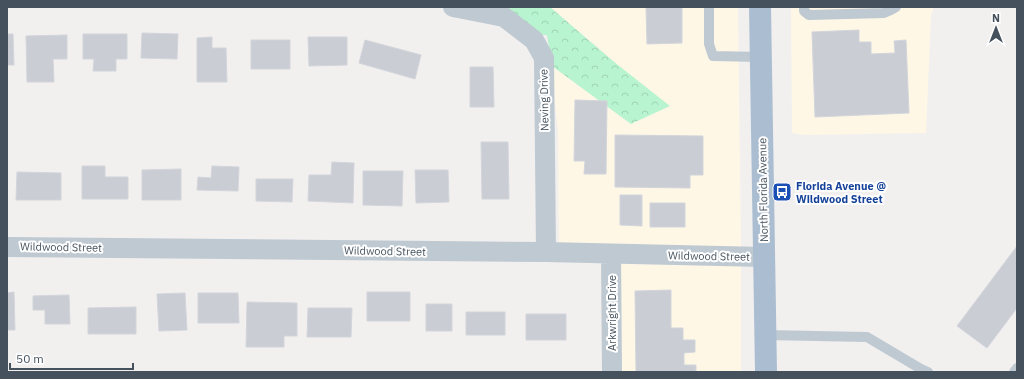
<svg xmlns="http://www.w3.org/2000/svg" width="1024" height="379" viewBox="0 0 1024 379" font-family="'IBM Plex Sans',sans-serif">
	<style>
		.commercial { fill: #fef7e6 }
		.forest { fill: url(#forest-crowns) }
		.building { fill: #caced4; stroke: #d2d5db }
		.lines { fill: none; stroke-linecap: round; stroke-linejoin: round }
		.service { stroke: #bec9d2; stroke-width: 10 }
		.minor { stroke: #bec9d2; stroke-width: 20 }
		.primary { stroke: #abbed1; stroke-width: 22 }
		.labels { text-anchor: middle; stroke-width: 4; stroke-linejoin: round; paint-order: stroke }
		.street-label { font-size: 11px; fill: #45525e; stroke: #fff }
		.transit-label { font-size: 11px; font-weight: bold; fill: #164399; stroke: #fff; text-anchor: start }
	</style>
	<defs>
		<pattern id="forest-crowns" width="20" height="18" patternUnits="userSpaceOnUse"><rect width="20" height="18" fill="#b8f4cf"/><path d="M2 6a3 3 0 1 1 6 0M12 15a3 3 0 1 1 6 0" fill="none" stroke="#a0d3b4"/></pattern>
	</defs>
	<rect width="100%" height="100%" fill="#f2efef"/>
	<!-- commercial -->
	<path class="commercial" d="M 550,7 L 738,7 L 741,247 L 559,243 L 558,130 L 552,79 L 552,66 L 631,124 L 613,61 Z
		M 791,7 L 934,7 L 931,16 L 926,133 L 805,135 L 792,133 Z
		M 620,264 L 741,266 L 741,372 L 620,372 Z"/>
	<!-- forest -->
	<path class="forest" d="M 504,7 L 550,7 L 613,61 L 670,106 L 631,124 L 552,66 L 547,35 L 541,35 Z"/>
	<!-- building -->
	<path class="building" d="M 646,7 L 682,7 L 682,43 L 647,44 Z
		M 859,30 L 859,42 L 871,42 L 871,54 L 895,53 L 894,41 L 906,40 L 909,113 L 815,117 L 812,32 Z
		M 142,33 L 178,34 L 177,59 L 141,58 Z
		M 7,34 L 13,34 L 14,65 L 7,65 Z
		M 83,34 L 127,34 L 127,59 L 116,59 L 116,71 L 93,71 L 94,59 L 83,59 Z
		M 67,35 L 67,59 L 53,59 L 54,82 L 27,82 L 26,36 Z
		M 212,37 L 212,48 L 226,48 L 227,82 L 197,82 L 197,38 Z
		M 308,37 L 347,37 L 347,65 L 309,66 Z
		M 251,40 L 290,40 L 290,69 L 251,69 Z
		M 365,40 L 421,55 L 415,79 L 359,63 Z
		M 470,67 L 493,67 L 494,107 L 470,107 Z
		M 575,100 L 607,101 L 606,174 L 584,174 L 585,161 L 574,161 Z
		M 615,135 L 703,136 L 703,175 L 690,175 L 690,188 L 615,187 Z
		M 481,142 L 508,142 L 509,199 L 482,199 Z
		M 332,162 L 354,163 L 353,203 L 308,201 L 309,175 L 331,175 Z
		M 82,166 L 105,166 L 105,177 L 128,177 L 128,199 L 82,199 Z
		M 212,166 L 239,167 L 238,191 L 197,190 L 198,177 L 211,178 Z
		M 181,169 L 181,200 L 142,200 L 142,170 Z
		M 415,170 L 448,170 L 449,202 L 416,203 Z
		M 363,171 L 403,171 L 402,206 L 363,205 Z
		M 17,172 L 61,173 L 61,200 L 16,200 Z
		M 256,179 L 293,179 L 292,202 L 256,201 Z
		M 620,195 L 642,195 L 642,226 L 620,225 Z
		M 650,203 L 685,203 L 685,227 L 650,227 Z
		M 1017,246 L 1017,308 L 987,348 L 957,326 Z
		M 671,290 L 671,328 L 683,328 L 683,340 L 695,340 L 695,352 L 684,353 L 684,365 L 696,365 L 696,372 L 636,372 L 635,291 Z
		M 14,292 L 15,330 L 7,330 L 7,293 Z
		M 367,292 L 410,292 L 410,321 L 367,321 Z
		M 185,293 L 187,330 L 159,331 L 157,294 Z
		M 198,293 L 238,293 L 239,323 L 198,323 Z
		M 69,295 L 70,324 L 45,324 L 45,310 L 33,310 L 33,296 Z
		M 247,302 L 297,303 L 297,336 L 284,336 L 284,347 L 246,347 Z
		M 426,304 L 452,304 L 452,331 L 426,331 Z
		M 136,307 L 136,334 L 88,334 L 88,308 Z
		M 308,308 L 352,308 L 351,337 L 307,337 Z
		M 466,312 L 505,312 L 505,335 L 466,335 Z
		M 526,314 L 566,314 L 566,340 L 526,340 Z"/>
	<g class="lines">
		<!-- service -->
		<path class="service" d="M 709,7 L 709,44 L 713,56 L 761,57
			M 804,7 L 804,11 L 809,15 L 884,13 L 891,10 L 896,7
			M 765,335 L 867,337 L 921,369 L 928,372
			M 1014,372 L 1017,368"/>
		<!-- minor -->
		<path class="minor" d="M 453,7 L 504,17 L 534,40 L 544,58 L 546,252
			M 7,247 L 546,252 L 764,257
			M 611,254 L 612,372"/>
		<!-- primary -->
		<path class="primary" d="M 760,7 L 766,372"/>
	</g>
	<!-- icons -->
	<defs>
		<symbol id="bus-square" viewBox="-11 -11 22 22"><rect x="-9" y="-9" width="18" height="18" rx="4" fill="#1a4fb4" stroke="#fff"/><path d="M-5-6H5V4H4V6H2V4H-2V6H-4V4H-5ZM-3.5-4V0h7V-4ZM-3.5 1.2v1.5H-2V1.2ZM2 1.2v1.5H3.5V1.2Z" fill="#fff"/></symbol>
	</defs>
	<g fill-rule="evenodd">
		<use href="#bus-square" x="771" y="181" width="22" height="22"/>
	</g>
	<g class="labels">
		<!-- street labels -->
		<g class="street-label">
			<text transform="translate(544 100) rotate(-91)" y="4">Neving Drive</text>
			<text transform="translate(763 190) rotate(-91)" y="4">North Florida Avenue</text>
			<text transform="translate(61 247) rotate(1)" y="4">Wildwood Street</text>
			<text transform="translate(385 251) rotate(1)" y="4">Wildwood Street</text>
			<text transform="translate(709 256) rotate(1)" y="4">Wildwood Street</text>
			<text transform="translate(612 313) rotate(-90)" y="4">Arkwright Drive</text>
		</g>
		<!-- transit labels -->
		<g class="transit-label">
			<text x="796" y="190">Florida Avenue @<tspan x="796" dy="13">Wildwood Street</tspan></text>
		</g>
	</g>
	<!-- border -->
	<rect width="1024" height="379" fill="none" stroke="#45525e" stroke-width="16"/>
	<!-- north arrow -->
	<g transform="translate(996 28)" stroke="#ffffff" stroke-width="3" paint-order="stroke">
	<path d="M0-3L7 15L0 10L-7 15Z" fill="#45525e"/>
	<text y="-6" font-size="11" font-weight="bold" text-anchor="middle" fill="#45525e">N</text>
	</g>
	<!-- scale -->
	<path d="M10 363v6h123v-6" fill="none" stroke="#45525e" stroke-width="2"/>
	<text x="16" y="363" font-size="12" fill="#45525e" stroke="#ffffff" stroke-width="3" paint-order="stroke">50 m</text>
</svg>
